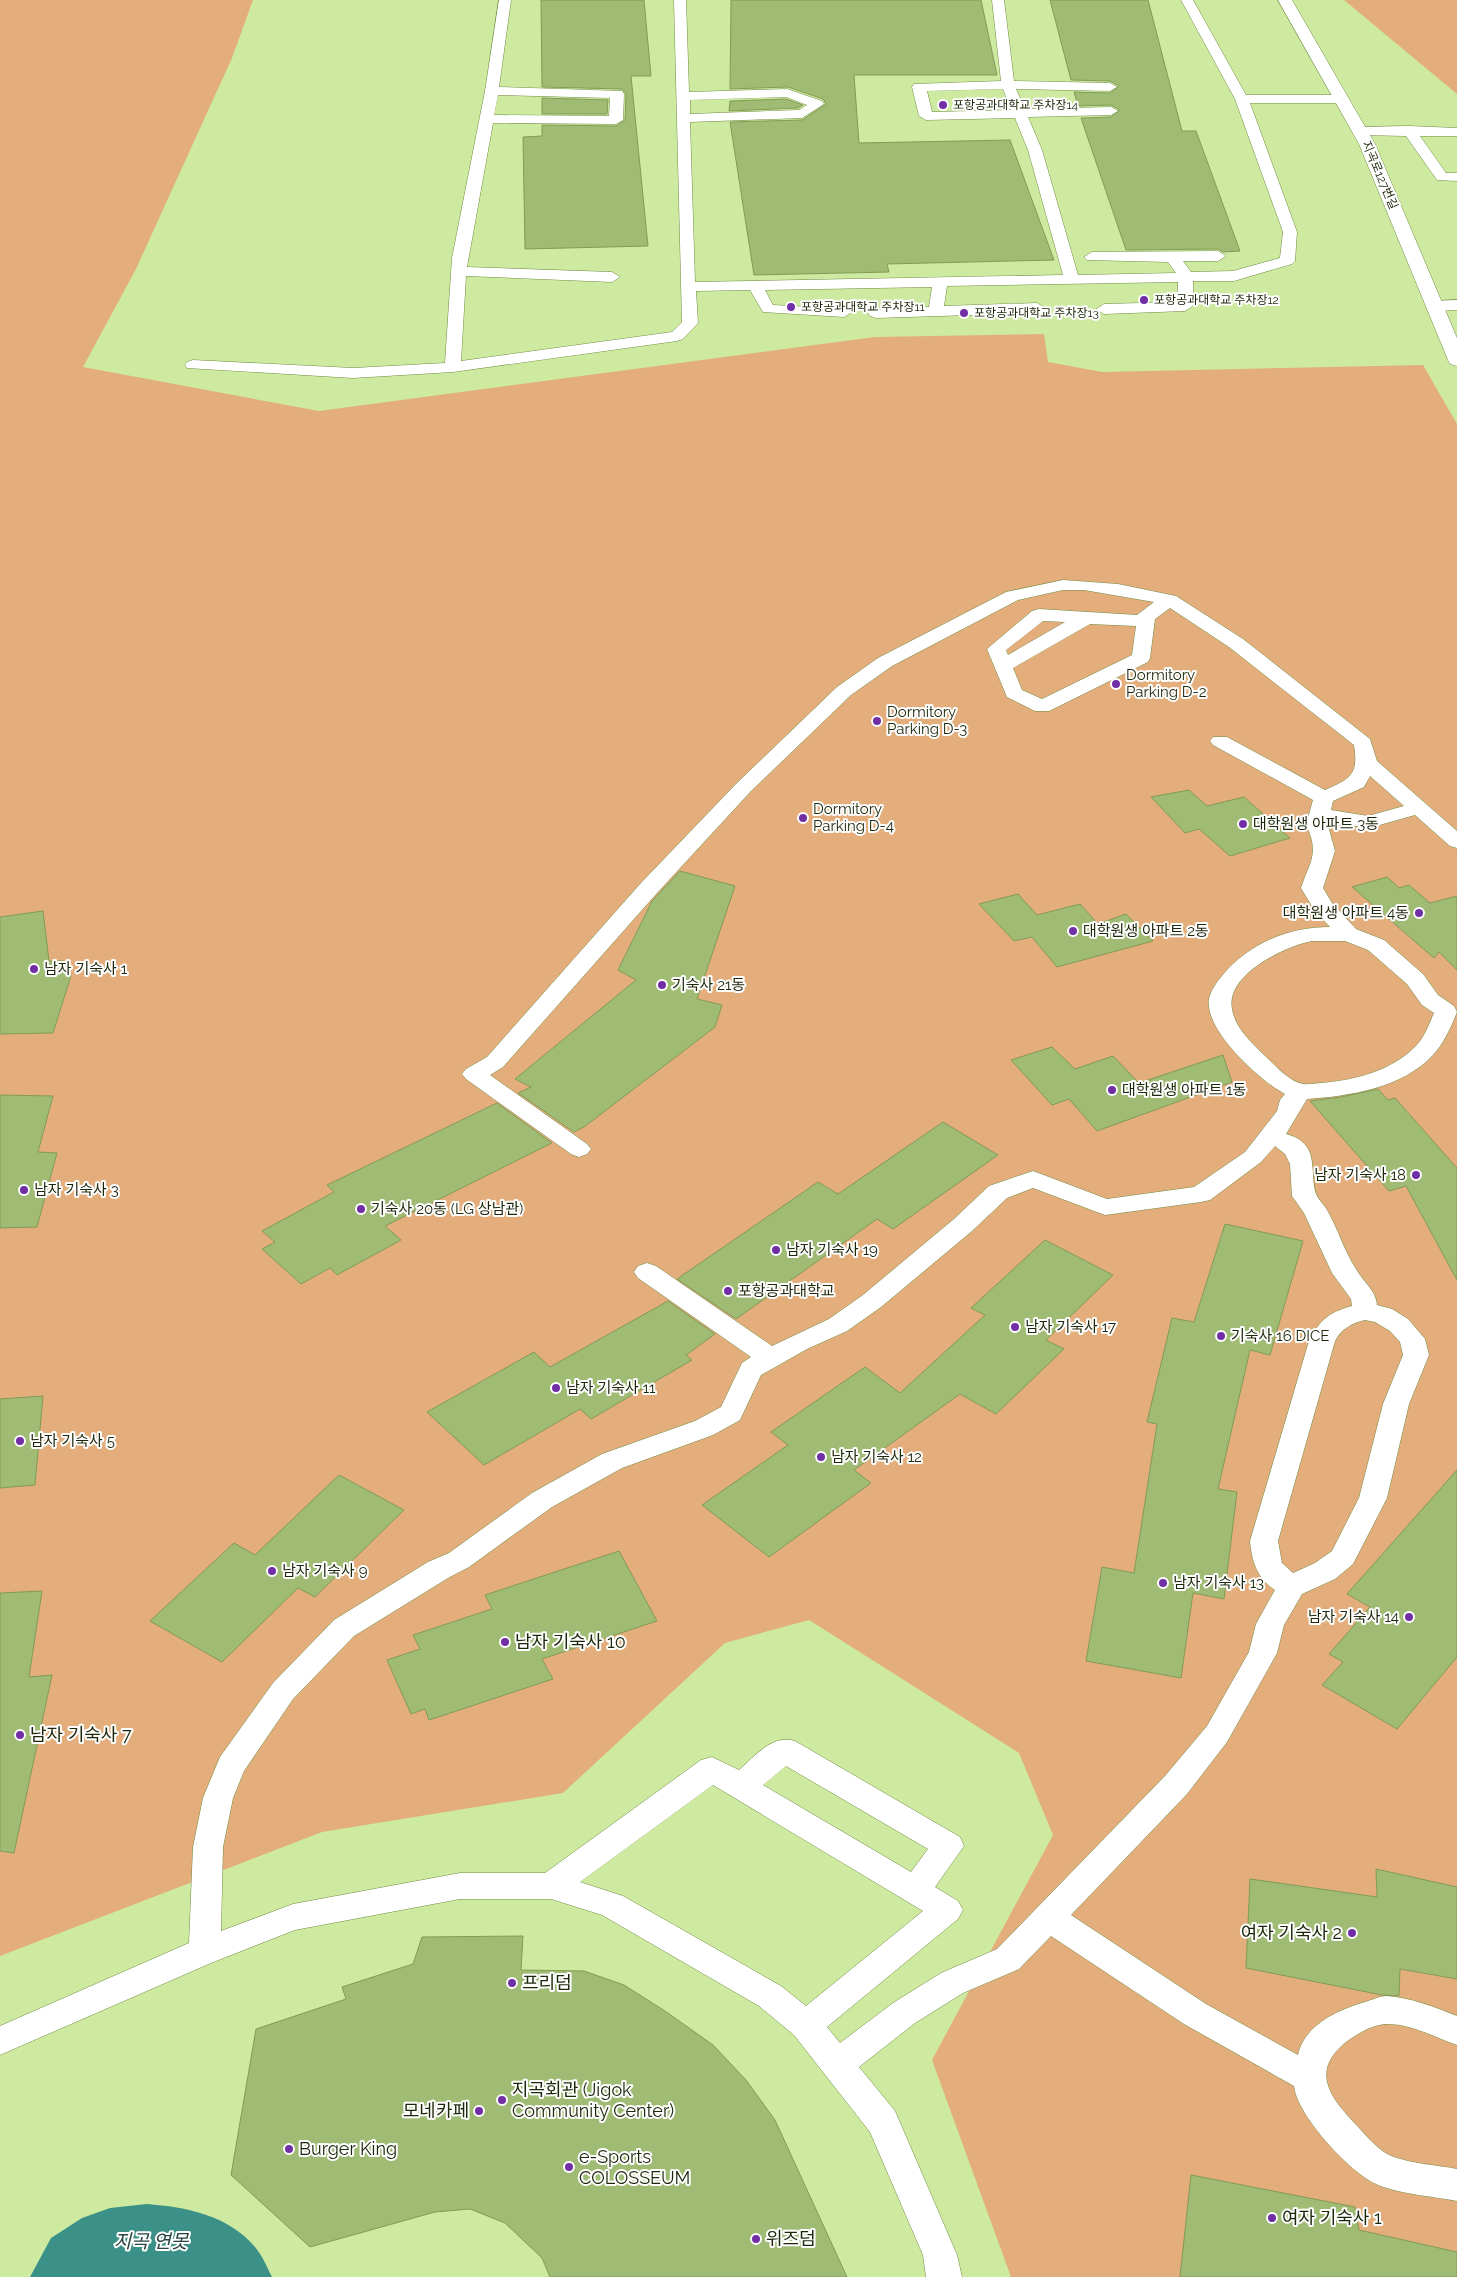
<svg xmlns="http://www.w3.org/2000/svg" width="1457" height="2277" viewBox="0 0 1457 2277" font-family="Raleway,'Noto Sans KR',sans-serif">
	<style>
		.green { fill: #e3ae7b }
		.water { fill: #3b9187 }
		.building { fill: #a0bb74; stroke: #829b55 }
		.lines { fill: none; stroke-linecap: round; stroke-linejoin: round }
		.service-casing { stroke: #728b45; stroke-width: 1 }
		.minor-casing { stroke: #728b45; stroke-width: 1 }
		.service { fill: #fff; fill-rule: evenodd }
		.minor { fill: #fff; fill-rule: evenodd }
		.poi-dot { fill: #702fa5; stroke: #fefefe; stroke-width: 2 }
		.labels { text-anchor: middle; stroke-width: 4; stroke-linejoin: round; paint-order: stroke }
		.far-poi-label { font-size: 12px; fill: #1d2709; stroke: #fefefe; text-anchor: start }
		.far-street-label { font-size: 12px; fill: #1d2709; stroke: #fefefe }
		.poi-label { font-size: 15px; fill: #1d2709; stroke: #fefefe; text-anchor: start }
		.near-poi-label { font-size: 18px; fill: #1d2709; stroke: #fefefe; text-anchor: start }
		.near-water-label { font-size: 19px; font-style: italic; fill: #284340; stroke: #fefefe }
	</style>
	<rect width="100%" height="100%" fill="#ceeaa0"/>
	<!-- green -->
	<path class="green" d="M 0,0 L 253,0 L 232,58 L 136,269 L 83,367 L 319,411 L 875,337 L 1044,334 L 1048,362 L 1102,372 L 1423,365 L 1457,424 L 1457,2277 L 1011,2277 L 932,2060 L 1053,1835 L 1019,1753 L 809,1620 L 725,1643 L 563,1793 L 322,1832 L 0,1956 Z
		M 1344,0 L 1457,0 L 1457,94 Z"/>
	<!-- water -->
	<path class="water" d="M 147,2204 C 186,2207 228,2215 255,2247 C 262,2255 267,2267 272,2277 L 30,2277 L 51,2238 L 82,2218 L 110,2208 Z"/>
	<!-- building -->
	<path class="building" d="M 541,0 L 644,0 L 651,76 L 631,76 L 648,246 L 525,249 L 523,137 L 542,136 L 542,125 L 616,126 L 625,120 L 626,94 L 622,89 L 542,87 Z
		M 731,0 L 981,0 L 997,75 L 854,75 L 859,143 L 1010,140 L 1054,260 L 887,264 L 889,272 L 754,275 L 730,122 L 802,120 L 826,104 L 823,99 L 788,87 L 730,89 Z
		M 1050,0 L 1148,0 L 1182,131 L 1196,131 L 1240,251 L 1223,252 L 1218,249 L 1126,250 L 1081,118 L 1111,117 L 1120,110 L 1111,105 L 1078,106 L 1074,92 L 1110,93 L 1119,86 L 1110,81 L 1071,80 Z
		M 542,98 L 608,100 L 607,114 L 542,114 Z
		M 786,99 L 803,105 L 798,108 L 729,111 L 730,101 Z
		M 1189,790 L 1207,806 L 1244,797 L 1290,838 L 1230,856 L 1199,829 L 1185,833 L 1151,797 Z
		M 680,871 L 735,886 L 697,999 L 722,1005 L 715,1027 L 584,1127 L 574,1132 L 518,1093 L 531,1087 L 515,1079 L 636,980 L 618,970 L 652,901 Z
		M 1387,877 L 1399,888 L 1409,885 L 1430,903 L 1457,896 L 1457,970 L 1439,952 L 1434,958 L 1352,887 Z
		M 1018,894 L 1037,915 L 1080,904 L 1098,924 L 1126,914 L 1153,941 L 1057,967 L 1032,937 L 1014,941 L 979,904 Z
		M 43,911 L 49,961 L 64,961 L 71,976 L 53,1033 L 0,1034 L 0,917 Z
		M 1052,1047 L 1075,1069 L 1113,1056 L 1139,1083 L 1223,1055 L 1232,1082 L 1097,1131 L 1069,1099 L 1052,1105 L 1011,1060 Z
		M 1378,1089 L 1388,1100 L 1395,1098 L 1457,1168 L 1457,1280 L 1406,1186 L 1389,1191 L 1310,1101 L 1341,1097 Z
		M 0,1095 L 53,1096 L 38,1152 L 57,1153 L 37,1227 L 0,1228 Z
		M 497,1103 L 552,1143 L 385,1226 L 401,1240 L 337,1275 L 330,1268 L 301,1284 L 262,1249 L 275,1242 L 262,1231 L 334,1192 L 327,1185 Z
		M 943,1122 L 998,1155 L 893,1229 L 877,1219 L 736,1319 L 677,1279 L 818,1182 L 838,1194 Z
		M 1225,1224 L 1303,1241 L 1270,1355 L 1250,1350 L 1218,1489 L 1237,1492 L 1224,1599 L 1193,1593 L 1181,1678 L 1086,1661 L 1102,1567 L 1134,1573 L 1157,1424 L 1147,1422 L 1172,1318 L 1194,1322 Z
		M 1045,1240 L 1113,1275 L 1046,1340 L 1064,1349 L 996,1414 L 960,1394 L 854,1470 L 871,1483 L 769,1557 L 702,1505 L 788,1445 L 771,1432 L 865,1367 L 900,1393 L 985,1315 L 971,1308 Z
		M 668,1301 L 715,1334 L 686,1355 L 692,1360 L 591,1419 L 580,1409 L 484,1465 L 427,1412 L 534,1352 L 550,1367 Z
		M 43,1396 L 35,1485 L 0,1488 L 0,1399 Z
		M 1457,1470 L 1457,1657 L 1397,1729 L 1322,1685 L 1343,1662 L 1329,1654 L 1370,1607 L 1347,1594 Z
		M 339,1475 L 404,1510 L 315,1597 L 298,1588 L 222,1662 L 150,1621 L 234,1543 L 255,1555 Z
		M 619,1551 L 657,1621 L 542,1659 L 553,1679 L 429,1720 L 425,1709 L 411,1714 L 387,1660 L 420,1649 L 413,1635 L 492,1609 L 485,1595 Z
		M 42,1591 L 29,1677 L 52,1675 L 14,1853 L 0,1851 L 0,1593 Z
		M 1376,1869 L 1457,1887 L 1457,1979 L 1400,1969 L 1399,1996 L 1382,1995 L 1246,1968 L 1250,1879 L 1377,1897 Z
		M 523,1936 L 521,1970 L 584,1971 L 624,1985 L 665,2011 L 713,2045 L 746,2080 L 775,2120 L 847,2277 L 550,2277 L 542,2258 L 505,2223 L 470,2209 L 435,2212 L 310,2247 L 231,2175 L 256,2029 L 346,1999 L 342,1987 L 413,1964 L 422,1937 Z
		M 1191,2175 L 1355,2207 L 1359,2230 L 1457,2252 L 1457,2277 L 1180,2277 Z"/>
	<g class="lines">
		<defs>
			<path id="service" d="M 499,0 L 511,0 L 499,87 L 622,91 L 624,94 L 623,120 L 616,124 L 493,123 L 467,267 L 612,272 L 620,277 L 612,282 L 466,276 L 461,361 L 672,332 L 682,322 L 674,0 L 686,0 L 689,92 L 787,89 L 822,101 L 824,104 L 802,118 L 690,122 L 695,282 L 1063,275 L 1028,150 L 1015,118 L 926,120 L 919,116 L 912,87 L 914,84 L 1001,81 L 992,0 L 1004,0 L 1014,81 L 1110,83 L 1117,87 L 1110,91 L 1016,89 L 1025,109 L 1111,107 L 1118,111 L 1111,115 L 1028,117 L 1042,150 L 1078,275 L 1176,273 L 1168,262 L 1087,260 L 1084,257 L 1092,252 L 1218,251 L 1226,256 L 1218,261 L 1183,261 L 1191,272 L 1233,271 L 1280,258 L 1283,232 L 1235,99 L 1181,0 L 1193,0 L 1246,95 L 1341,95 L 1348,99 L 1341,103 L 1250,103 L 1297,232 L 1295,261 L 1292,264 L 1234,281 L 1193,281 L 1193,306 L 1185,311 L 1104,314 L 1096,309 L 1104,304 L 1177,302 L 1178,282 L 947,286 L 944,306 L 1037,303 L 1045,308 L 1037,313 L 876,318 L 870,316 L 868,313 L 870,310 L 929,307 L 932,287 L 765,290 L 773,305 L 849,309 L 852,312 L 844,317 L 763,312 L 750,290 L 696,291 L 698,323 L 683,339 L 677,341 L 453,372 L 353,378 L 187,368 L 185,365 L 187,362 L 193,360 L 353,368 L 445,363 L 452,258 L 485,91 ZM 1003,89 L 1011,110 L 932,112 L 927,91 ZM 498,95 L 610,98 L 609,116 L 494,115 ZM 786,97 L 807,105 L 799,110 L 690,114 L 690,100 Z
				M 1409,126 L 1457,128 L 1457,136 L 1420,136 L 1446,173 L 1457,173 L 1457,181 L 1437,180 L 1406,136 L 1360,135 L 1353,131 L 1360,127 Z
				M 1457,300 L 1457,310 L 1435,311 L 1427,306 L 1435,301 Z
				M 1063,580 L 1118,584 L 1176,596 L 1243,639 L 1370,739 L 1377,761 L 1457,831 L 1457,848 L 1450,846 L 1415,815 L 1369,828 L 1327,822 L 1335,851 L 1323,888 L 1332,903 L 1356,929 L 1384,940 L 1423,974 L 1438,995 L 1454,1006 L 1457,1012 C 1451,1027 1444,1043 1433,1055 C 1402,1088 1350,1096 1307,1099 L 1286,1134 C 1321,1143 1309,1171 1316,1194 C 1318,1199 1324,1205 1327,1210 C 1338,1229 1344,1251 1356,1269 C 1363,1282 1376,1290 1377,1305 L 1392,1309 L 1408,1319 L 1425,1339 L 1429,1355 L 1409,1404 L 1387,1498 L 1353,1564 L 1335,1579 L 1302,1594 L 1284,1625 L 1277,1653 L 1227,1742 L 1187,1794 L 1071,1915 L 1206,2004 L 1298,2055 C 1305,2023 1341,2009 1368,2001 C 1374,1999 1381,1996 1387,1996 C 1412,1998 1434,2007 1457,2016 L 1457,2045 C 1434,2037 1410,2023 1385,2024 C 1373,2025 1360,2032 1350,2039 C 1307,2070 1330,2098 1359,2128 C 1368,2138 1381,2153 1394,2157 C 1413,2164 1437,2165 1457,2169 L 1457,2201 C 1432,2196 1396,2194 1374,2183 C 1348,2170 1297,2115 1294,2086 L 1184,2024 L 1051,1936 L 1019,1969 L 963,1993 L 915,2023 L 859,2067 L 895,2111 L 957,2255 L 962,2277 L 926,2277 L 923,2255 L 870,2132 L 794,2035 L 759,2006 L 602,1915 L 551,1899 L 460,1899 L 295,1930 L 211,1963 L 0,2055 L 0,2026 L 189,1943 L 193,1847 L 203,1798 L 220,1757 L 273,1683 L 334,1620 L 428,1562 L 449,1553 L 532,1493 L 602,1454 L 695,1421 L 721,1407 L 742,1363 L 751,1357 L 638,1278 L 634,1272 L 638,1266 L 647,1263 L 656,1266 L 772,1346 L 829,1319 L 863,1295 L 954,1219 L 989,1186 L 1033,1171 L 1107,1199 L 1194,1187 L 1245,1152 L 1277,1111 L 1280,1100 L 1285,1094 C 1260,1081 1204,1030 1209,999 C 1211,990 1217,982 1222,976 C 1249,943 1289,927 1330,927 L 1315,911 L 1301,888 C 1310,861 1320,853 1306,825 L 1313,800 L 1213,745 L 1210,741 L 1213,737 L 1227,737 L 1325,790 C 1350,779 1359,775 1354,745 L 1229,647 L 1170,608 L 1155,619 L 1150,658 L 1148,662 L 1049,711 L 1035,711 L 1007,697 L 987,649 L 1032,611 L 1039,609 L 1137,615 L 1154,602 L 1084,590 L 1063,590 L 1018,600 L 892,666 L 851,695 L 751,791 L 657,893 L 503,1067 L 490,1075 L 587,1144 L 591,1149 L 587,1154 L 579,1157 L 571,1154 L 466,1079 L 462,1074 L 466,1069 L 487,1057 L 641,883 L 737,783 L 837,687 L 878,658 L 1006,592 ZM 1043,621 L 1065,622 L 1008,655 L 1006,650 ZM 1090,624 L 1136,626 L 1132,655 L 1042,699 L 1022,690 L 1013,668 ZM 1370,776 L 1404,806 L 1368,816 L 1331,810 L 1333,801 L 1364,787 ZM 1312,941 L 1345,941 L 1368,950 L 1407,984 L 1422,1005 L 1434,1013 C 1429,1024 1425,1037 1416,1046 C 1391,1071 1356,1080 1322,1083 C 1316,1083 1309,1085 1303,1084 C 1288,1081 1275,1065 1264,1055 C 1251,1042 1235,1028 1232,1009 C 1225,975 1285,946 1312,941 ZM 1275,1146 L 1285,1154 L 1290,1164 L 1292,1196 L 1304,1213 L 1332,1273 L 1351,1299 L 1352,1306 C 1328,1313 1321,1319 1309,1341 L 1250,1541 C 1252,1562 1257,1578 1275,1590 L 1256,1624 L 1249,1652 L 1207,1726 L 1165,1776 L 997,1949 L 941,1973 L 893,2003 L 840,2043 L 827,2027 L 958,1919 L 963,1910 L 958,1901 L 935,1887 L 964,1846 L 960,1837 L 795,1741 C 772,1734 755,1756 739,1770 L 712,1757 L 701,1760 L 545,1873 L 460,1873 L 293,1904 L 221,1931 L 223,1847 L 233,1798 L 244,1771 L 293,1699 L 354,1636 L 448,1578 L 469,1567 L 552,1507 L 622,1468 L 713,1435 L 740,1420 L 761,1375 L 807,1349 L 847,1331 L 881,1307 L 972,1231 L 1007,1198 L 1033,1188 L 1105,1215 L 1201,1202 L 1210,1200 L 1261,1162 ZM 1365,1320 L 1375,1322 L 1390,1331 L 1400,1342 L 1403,1355 L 1383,1404 L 1359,1498 L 1332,1551 L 1315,1563 L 1293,1573 L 1282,1563 L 1278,1541 L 1335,1341 C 1341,1329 1352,1323 1365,1320 ZM 786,1766 L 928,1849 L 911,1872 L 763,1785 ZM 713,1785 L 923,1911 L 806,2006 L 781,1986 L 623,1896 L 580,1882 Z"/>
			<path id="minor" d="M 1278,0 L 1292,0 L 1375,144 L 1457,338 L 1457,366 L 1450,364 L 1448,360 L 1359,144 Z"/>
		</defs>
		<!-- service casing -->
		<use href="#service" class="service-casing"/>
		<!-- minor casing -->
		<use href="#minor" class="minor-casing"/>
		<!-- service -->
		<use href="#service" class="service"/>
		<!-- minor -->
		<use href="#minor" class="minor"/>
	</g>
	<!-- markers -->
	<g class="poi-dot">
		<circle cx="943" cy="105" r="5"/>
		<circle cx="1144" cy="300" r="5"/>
		<circle cx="791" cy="307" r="5"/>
		<circle cx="964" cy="313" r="5"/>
		<circle cx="1116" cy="684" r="5"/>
		<circle cx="877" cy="721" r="5"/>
		<circle cx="803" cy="818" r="5"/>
		<circle cx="1243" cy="824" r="5"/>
		<circle cx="1419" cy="913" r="5"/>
		<circle cx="1073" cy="931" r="5"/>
		<circle cx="34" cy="969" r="5"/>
		<circle cx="662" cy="985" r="5"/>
		<circle cx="1112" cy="1090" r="5"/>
		<circle cx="1416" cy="1175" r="5"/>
		<circle cx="24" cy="1190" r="5"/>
		<circle cx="361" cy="1209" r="5"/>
		<circle cx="776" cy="1250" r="5"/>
		<circle cx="728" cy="1291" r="5"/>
		<circle cx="1015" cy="1327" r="5"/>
		<circle cx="1221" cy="1336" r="5"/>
		<circle cx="556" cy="1388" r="5"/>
		<circle cx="20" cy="1441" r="5"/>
		<circle cx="821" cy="1457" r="5"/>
		<circle cx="272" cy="1571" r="5"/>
		<circle cx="1163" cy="1583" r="5"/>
		<circle cx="1409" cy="1617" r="5"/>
		<circle cx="505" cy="1642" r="5"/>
		<circle cx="20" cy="1735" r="5"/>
		<circle cx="1352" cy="1933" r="5"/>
		<circle cx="512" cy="1983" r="5"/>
		<circle cx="502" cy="2100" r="5"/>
		<circle cx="479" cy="2111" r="5"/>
		<circle cx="289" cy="2149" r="5"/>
		<circle cx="569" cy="2167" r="5"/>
		<circle cx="1272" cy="2218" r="5"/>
		<circle cx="756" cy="2239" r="5"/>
	</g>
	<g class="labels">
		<!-- far-poi labels -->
		<g class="far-poi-label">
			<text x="953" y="109">포항공과대학교 주차장14</text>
			<text x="1154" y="304">포항공과대학교 주차장12</text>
			<text x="801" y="311">포항공과대학교 주차장11</text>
			<text x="974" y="317">포항공과대학교 주차장13</text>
		</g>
		<!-- far-street labels -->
		<g class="far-street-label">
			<text transform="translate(1380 175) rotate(67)" y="4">지곡로127번길</text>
		</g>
		<!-- poi labels -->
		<g class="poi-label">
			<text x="1126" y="680">Dormitory<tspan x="1126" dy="17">Parking D-2</tspan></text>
			<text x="887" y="717">Dormitory<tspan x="887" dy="17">Parking D-3</tspan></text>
			<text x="813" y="814">Dormitory<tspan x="813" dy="17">Parking D-4</tspan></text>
			<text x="1253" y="829">대학원생 아파트 3동</text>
			<text x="1409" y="918" text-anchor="end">대학원생 아파트 4동</text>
			<text x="1083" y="936">대학원생 아파트 2동</text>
			<text x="44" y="974">남자 기숙사 1</text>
			<text x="672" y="990">기숙사 21동</text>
			<text x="1122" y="1095">대학원생 아파트 1동</text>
			<text x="1406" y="1180" text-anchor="end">남자 기숙사 18</text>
			<text x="34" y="1195">남자 기숙사 3</text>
			<text x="371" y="1214">기숙사 20동 (LG 상남관)</text>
			<text x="786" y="1255">남자 기숙사 19</text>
			<text x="738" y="1296">포항공과대학교</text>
			<text x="1025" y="1332">남자 기숙사 17</text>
			<text x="1231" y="1341">기숙사 16 DICE</text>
			<text x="566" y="1393">남자 기숙사 11</text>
			<text x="30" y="1446">남자 기숙사 5</text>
			<text x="831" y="1462">남자 기숙사 12</text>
			<text x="282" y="1576">남자 기숙사 9</text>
			<text x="1173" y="1588">남자 기숙사 13</text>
			<text x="1399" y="1622" text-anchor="end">남자 기숙사 14</text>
		</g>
		<!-- near-poi labels -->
		<g class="near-poi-label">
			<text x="515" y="1648">남자 기숙사 10</text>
			<text x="30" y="1741">남자 기숙사 7</text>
			<text x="1342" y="1939" text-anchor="end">여자 기숙사 2</text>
			<text x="522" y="1989">프리덤</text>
			<text x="512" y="2096">지곡회관 (Jigok<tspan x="512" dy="21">Community Center)</tspan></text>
			<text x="469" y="2117" text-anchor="end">모네카페</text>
			<text x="299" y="2155">Burger King</text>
			<text x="579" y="2163">e-Sports<tspan x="579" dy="21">COLOSSEUM</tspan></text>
			<text x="1282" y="2224">여자 기숙사 1</text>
			<text x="766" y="2245">위즈덤</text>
		</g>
		<!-- near-water labels -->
		<g class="near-water-label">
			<text x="151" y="2248">지곡 연못</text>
		</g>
	</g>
</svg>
